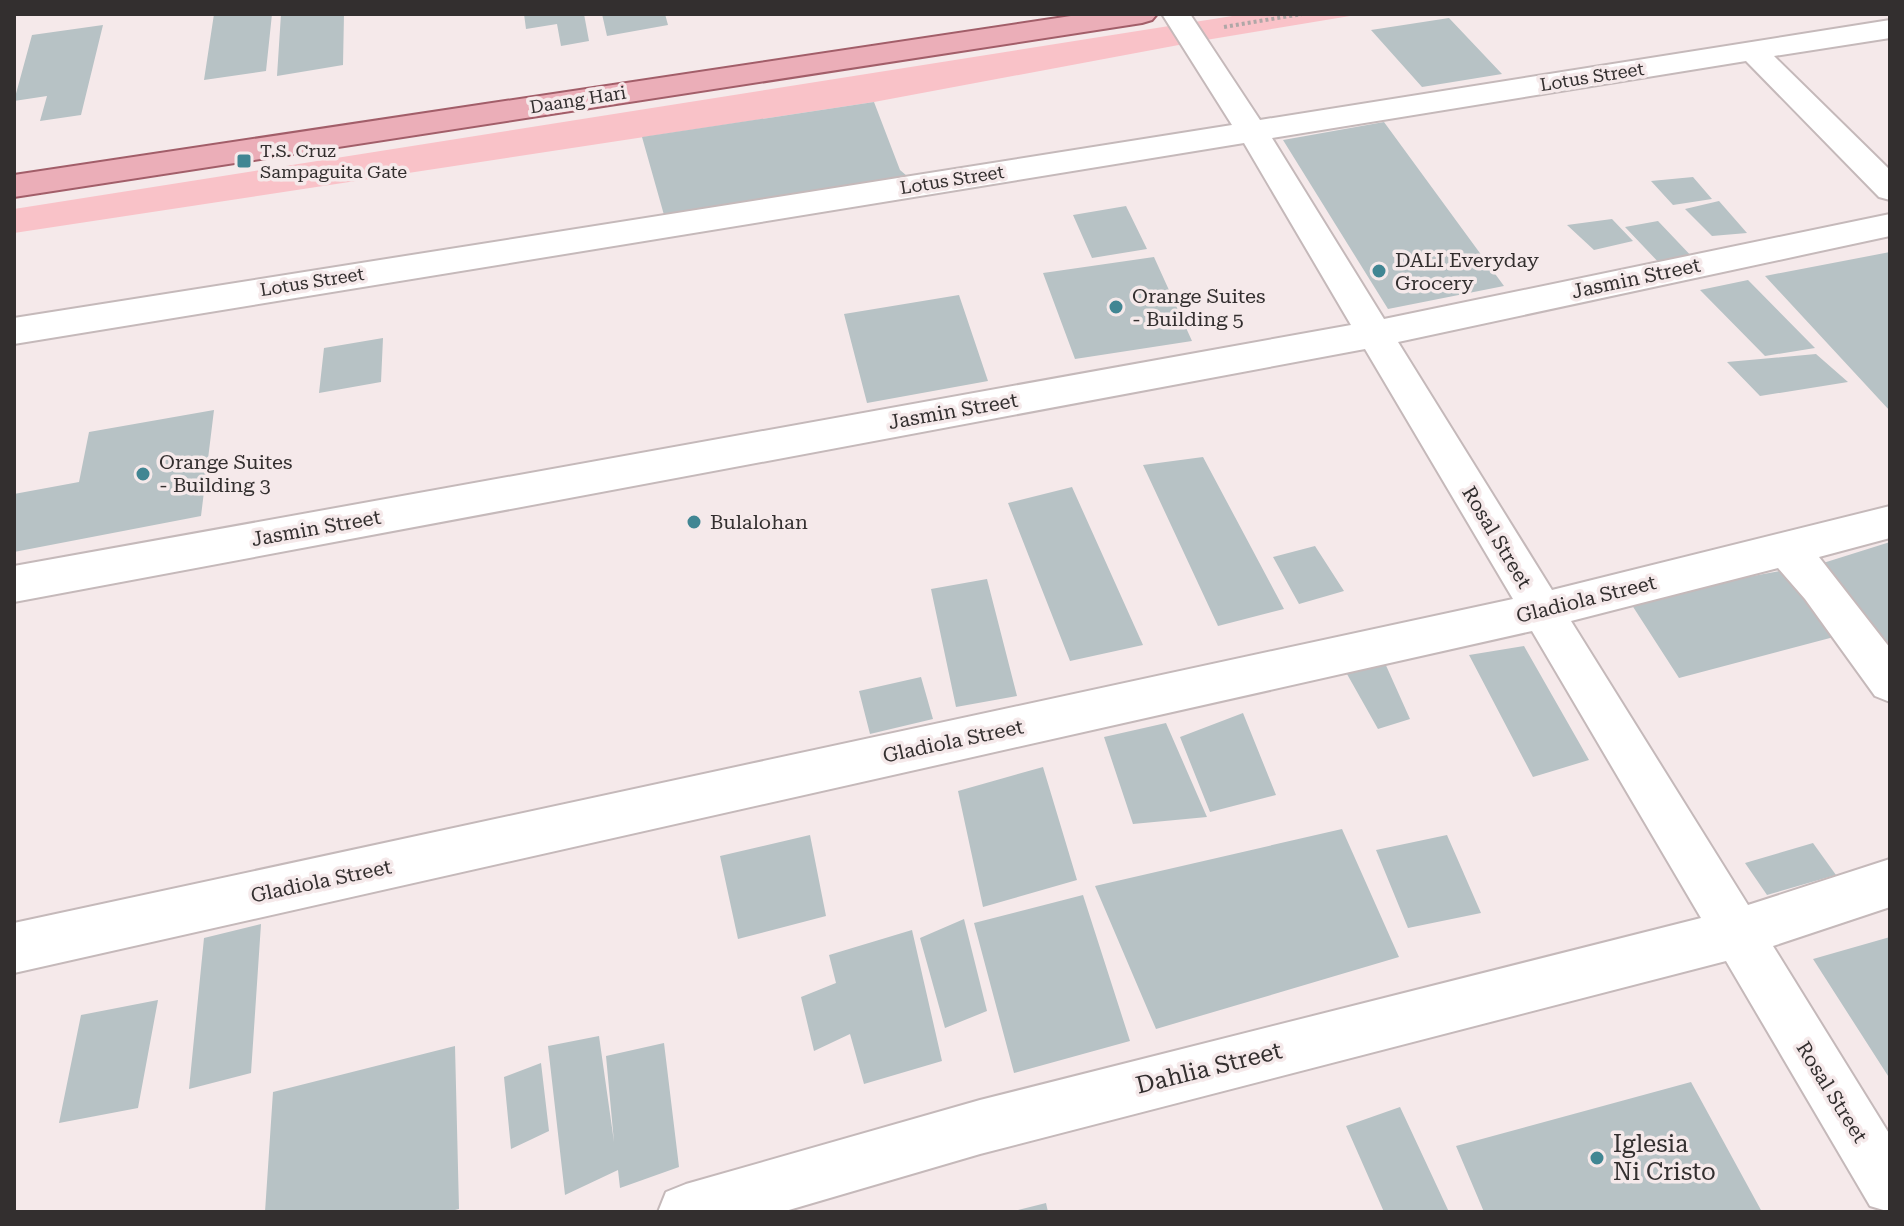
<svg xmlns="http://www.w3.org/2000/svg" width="1904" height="1226" viewBox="0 0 1904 1226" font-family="'Roboto Serif',serif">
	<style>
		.green { fill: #f9c2c8 }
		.building { fill: #b7c2c5 }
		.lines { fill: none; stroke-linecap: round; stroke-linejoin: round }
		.minor-casing { stroke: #c5b9ba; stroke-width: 4 }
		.major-casing { stroke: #a25e69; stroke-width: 4 }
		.path { stroke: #b0a7a7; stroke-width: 4; stroke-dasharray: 3 3; stroke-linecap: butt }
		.minor { fill: #fff; fill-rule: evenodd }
		.major { fill: #ebaeb8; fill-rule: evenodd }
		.poi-dot { fill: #418693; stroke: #f5e9ea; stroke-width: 3 }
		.labels { text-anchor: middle; stroke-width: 7; stroke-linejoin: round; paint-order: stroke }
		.far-street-label { font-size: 18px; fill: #332f2f; stroke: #f5e9ea }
		.far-poi-label { font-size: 18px; fill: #332f2f; stroke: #f5e9ea; text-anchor: start }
		.poi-label { font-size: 20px; fill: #332f2f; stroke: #f5e9ea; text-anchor: start }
		.street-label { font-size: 20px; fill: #332f2f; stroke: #f5e9ea }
		.near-street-label { font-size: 24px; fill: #332f2f; stroke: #f5e9ea }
		.near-poi-label { font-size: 24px; fill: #332f2f; stroke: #f5e9ea; text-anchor: start }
	</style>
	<rect width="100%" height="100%" fill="#f5e9ea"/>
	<!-- green -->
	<path class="green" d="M 1245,14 L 1362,14 L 1200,41 L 874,102 L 14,233 L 14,209 Z"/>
	<!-- building -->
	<path class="building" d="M 214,14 L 272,14 L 266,71 L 204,80 Z
		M 281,14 L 344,14 L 343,65 L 277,76 Z
		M 524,14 L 584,14 L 589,41 L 561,46 L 557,24 L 526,29 Z
		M 602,14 L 665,14 L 668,25 L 607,36 Z
		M 1449,18 L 1502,74 L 1422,87 L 1371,30 Z
		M 103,25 L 81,115 L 40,121 L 47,96 L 14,101 L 32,35 Z
		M 874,102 L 900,170 L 907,176 L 664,215 L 642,137 Z
		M 1384,122 L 1504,286 L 1388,309 L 1283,140 Z
		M 1693,177 L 1712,199 L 1673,205 L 1651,181 Z
		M 1719,201 L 1747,233 L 1712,236 L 1685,209 Z
		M 1126,206 L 1147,249 L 1092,258 L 1073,215 Z
		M 1612,219 L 1633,241 L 1594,250 L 1567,225 Z
		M 1658,221 L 1696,261 L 1663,267 L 1625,227 Z
		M 1890,252 L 1890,411 L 1765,276 Z
		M 1154,257 L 1192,341 L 1075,359 L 1043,273 Z
		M 1748,280 L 1815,348 L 1765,356 L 1700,290 Z
		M 959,295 L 988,381 L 867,403 L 844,314 Z
		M 383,338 L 381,382 L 319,393 L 324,348 Z
		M 1816,354 L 1848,382 L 1760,396 L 1727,362 Z
		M 214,410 L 201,516 L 14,552 L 14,494 L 79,482 L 89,432 Z
		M 1203,457 L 1284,609 L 1218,626 L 1143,465 Z
		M 1072,487 L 1143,645 L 1070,661 L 1008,503 Z
		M 1890,542 L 1890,658 L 1820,564 Z
		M 1315,546 L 1344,591 L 1299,604 L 1273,557 Z
		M 1801,567 L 1849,633 L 1679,678 L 1628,599 Z
		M 987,579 L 1017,696 L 956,707 L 931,589 Z
		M 1524,646 L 1589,760 L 1533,777 L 1469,655 Z
		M 1380,652 L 1410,719 L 1378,729 L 1343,667 Z
		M 921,677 L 933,719 L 870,734 L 859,691 Z
		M 1243,713 L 1276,795 L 1210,812 L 1180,737 Z
		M 1166,723 L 1207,817 L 1133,824 L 1104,737 Z
		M 1043,767 L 1077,880 L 983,907 L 958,791 Z
		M 1342,829 L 1399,957 L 1156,1029 L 1095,886 Z
		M 810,835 L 826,916 L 738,939 L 720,856 Z
		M 1447,835 L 1481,913 L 1408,928 L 1376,850 Z
		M 1813,843 L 1836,875 L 1767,895 L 1745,863 Z
		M 1083,895 L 1130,1041 L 1014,1073 L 974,923 Z
		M 964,919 L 987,1011 L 945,1028 L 920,938 Z
		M 261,924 L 251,1073 L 189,1089 L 204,938 Z
		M 912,930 L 942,1061 L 864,1084 L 850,1034 L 814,1051 L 801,997 L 836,983 L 829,955 Z
		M 1890,937 L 1890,1079 L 1813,959 Z
		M 158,1000 L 138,1108 L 59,1123 L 81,1015 Z
		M 599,1036 L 614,1142 L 606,1056 L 664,1043 L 679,1167 L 620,1188 L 618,1170 L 565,1195 L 548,1046 Z
		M 455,1046 L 459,1209 L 447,1212 L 265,1212 L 273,1092 Z
		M 541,1063 L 549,1131 L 511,1149 L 504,1077 Z
		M 1691,1082 L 1762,1212 L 1484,1212 L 1456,1146 Z
		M 1400,1107 L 1449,1212 L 1384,1212 L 1346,1126 Z
		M 1046,1203 L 1048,1212 L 1015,1212 L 1014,1211 Z"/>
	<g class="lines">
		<defs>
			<path id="minor" d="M 1162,14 L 1190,14 L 1260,120 L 1890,20 L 1890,38 L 1774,56 L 1890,170 L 1890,200 L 1879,197 L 1746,61 L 1272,138 L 1384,319 L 1890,214 L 1890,236 L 1398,342 L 1552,590 L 1890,506 L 1890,538 L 1819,557 L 1890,648 L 1890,702 L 1875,696 L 1805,599 L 1778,568 L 1571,621 L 1748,905 L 1890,859 L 1890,907 L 1773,946 L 1890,1135 L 1890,1212 L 1870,1206 L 1726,961 L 980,1154 L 782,1212 L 658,1212 L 666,1192 L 686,1184 L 980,1100 L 1701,918 L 1532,631 L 14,973 L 14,923 L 1513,599 L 1365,349 L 14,602 L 14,566 L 1351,325 L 1244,143 L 14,344 L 14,318 L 1232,125 Z"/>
			<path id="major" d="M 1084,14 L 1157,14 L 1152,20 L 1142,23 L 14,197 L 14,175 Z"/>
		</defs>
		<!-- minor casing -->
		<use href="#minor" class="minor-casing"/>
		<!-- major casing -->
		<use href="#major" class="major-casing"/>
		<!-- path -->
		<path class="path" d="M 1224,27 L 1302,14"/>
		<!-- minor -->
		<use href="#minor" class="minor"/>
		<!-- major -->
		<use href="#major" class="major"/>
	</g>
	<!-- markers -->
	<g class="poi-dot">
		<rect x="236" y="153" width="16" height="16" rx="4"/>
		<circle cx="1379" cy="271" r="8"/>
		<circle cx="1116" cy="307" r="8"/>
		<circle cx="143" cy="474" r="8"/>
		<circle cx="694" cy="522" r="8"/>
		<circle cx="1597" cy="1158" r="8"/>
	</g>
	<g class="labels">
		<!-- far-street labels -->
		<g class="far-street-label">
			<text transform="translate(1592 77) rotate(-9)" y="6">Lotus Street</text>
			<text transform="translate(578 100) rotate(-9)" y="6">Daang Hari</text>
			<text transform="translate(952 180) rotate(-9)" y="6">Lotus Street</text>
			<text transform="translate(312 282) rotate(-9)" y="6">Lotus Street</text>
		</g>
		<!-- far-poi labels -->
		<g class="far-poi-label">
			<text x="260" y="157">T.S. Cruz<tspan x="260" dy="21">Sampaguita Gate</tspan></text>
		</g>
		<!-- poi labels -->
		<g class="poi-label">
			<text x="1395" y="267">DALI Everyday<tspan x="1395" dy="23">Grocery</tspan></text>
			<text x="1132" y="303">Orange Suites<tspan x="1132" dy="23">- Building 5</tspan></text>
			<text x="159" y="469">Orange Suites<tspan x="159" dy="23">- Building 3</tspan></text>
			<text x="710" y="529">Bulalohan</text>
		</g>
		<!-- street labels -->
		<g class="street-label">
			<text transform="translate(1636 278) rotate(-12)" y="7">Jasmin Street</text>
			<text transform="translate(953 411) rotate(-10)" y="7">Jasmin Street</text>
			<text transform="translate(316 528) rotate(-10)" y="7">Jasmin Street</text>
			<text transform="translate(1497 537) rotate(59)" y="7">Rosal Street</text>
			<text transform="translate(1586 599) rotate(-14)" y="7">Gladiola Street</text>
			<text transform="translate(953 741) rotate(-12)" y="7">Gladiola Street</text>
			<text transform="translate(321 881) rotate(-12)" y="7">Gladiola Street</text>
			<text transform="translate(1832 1092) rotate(58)" y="7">Rosal Street</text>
		</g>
		<!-- near-street labels -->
		<g class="near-street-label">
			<text transform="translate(1209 1068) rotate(-14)" y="8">Dahlia Street</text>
		</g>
		<!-- near-poi labels -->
		<g class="near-poi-label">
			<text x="1613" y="1152">Iglesia<tspan x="1613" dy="28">Ni Cristo</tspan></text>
		</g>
	</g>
	<!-- border -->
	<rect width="1904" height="1226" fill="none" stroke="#332f2f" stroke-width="32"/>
</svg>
